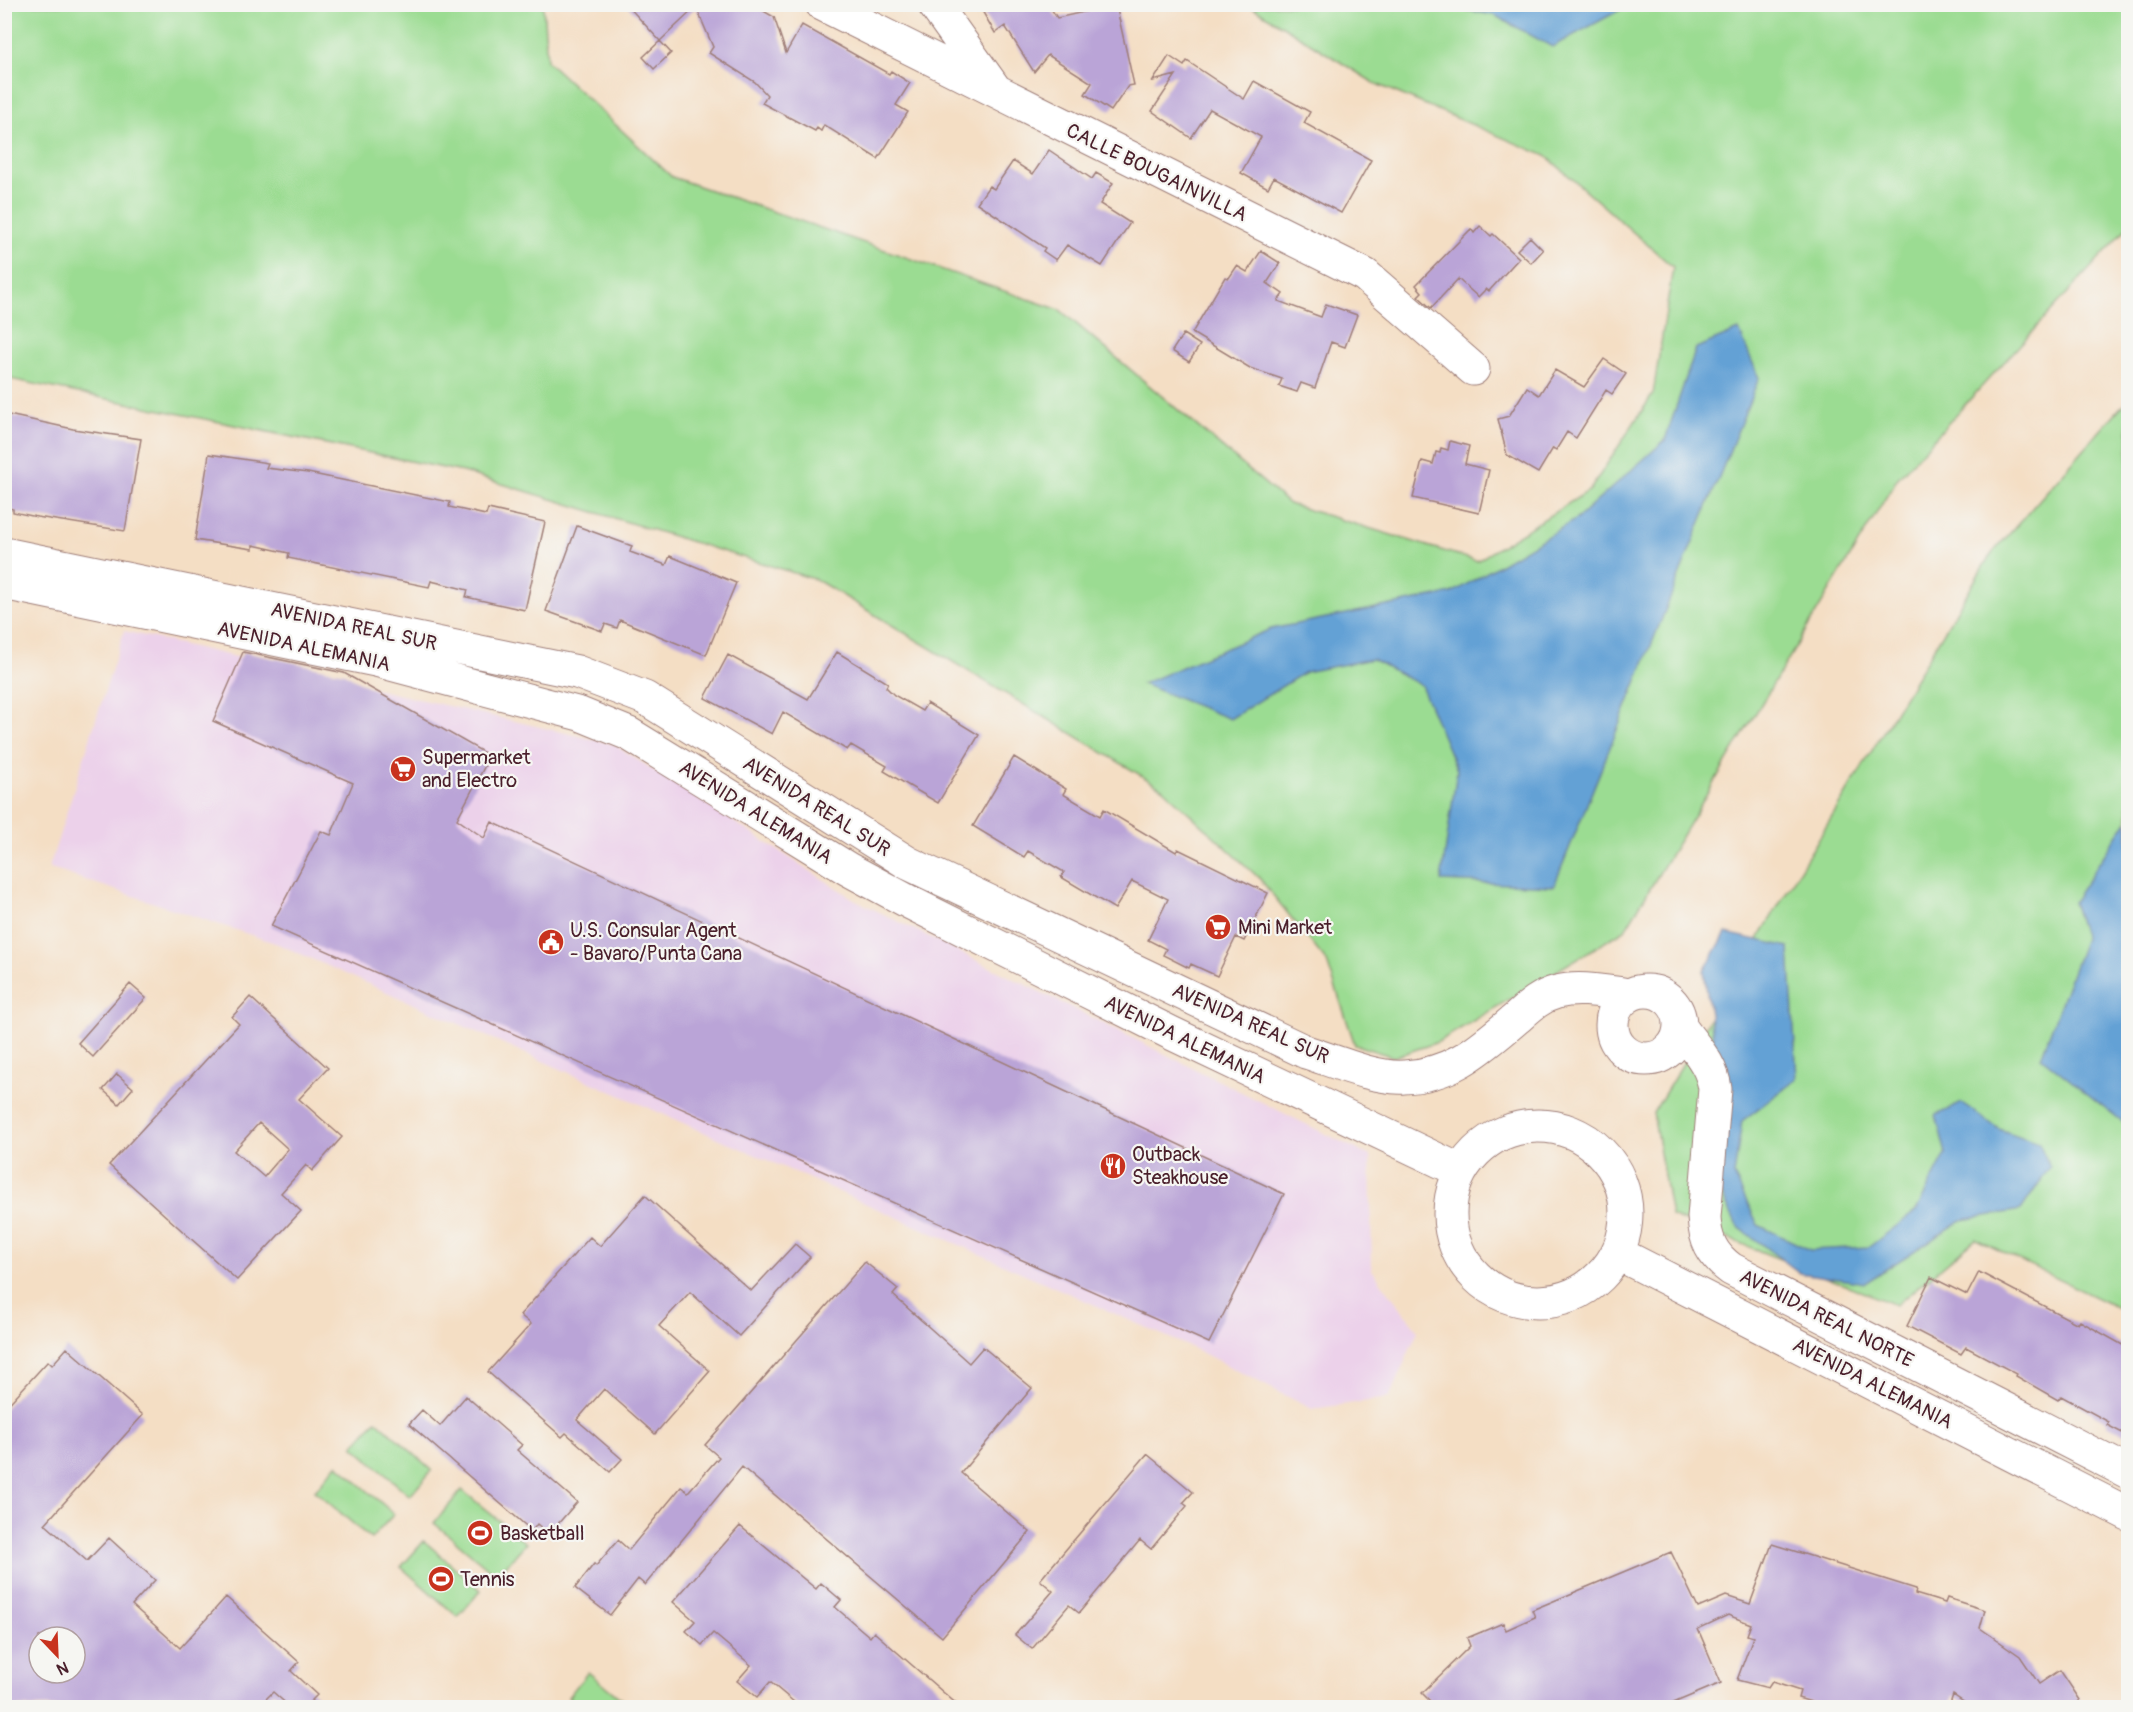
<svg xmlns="http://www.w3.org/2000/svg" width="2133" height="1712" viewBox="0 0 2133 1712" font-family="Pangolin,sans-serif">
	<style>
		.built { fill: #ecd1ea }
		.green { fill: #9bdc92; stroke: #727e5e; stroke-width: 1.5 }
		.water { fill: #64a1d5; stroke: #576080; stroke-width: 1.5 }
		.building { fill: #baa4d7; fill-rule: evenodd }
		.lines { fill: none; stroke-linecap: round; stroke-linejoin: round }
		.minor-casing { stroke: #9f7e78; stroke-width: 35 }
		.minor { stroke: #fff; stroke-width: 33 }
		.labels { text-anchor: middle; stroke-width: 4.5; stroke-linejoin: round; paint-order: stroke }
		.street-label { font-size: 20px; fill: #4a1f2b; stroke: #f6f6f2 }
		.poi-label { font-size: 20px; fill: #4a1f2b; stroke: #f6f6f2; text-anchor: start }
	</style>
	<rect width="100%" height="100%" fill="#f6f6f2"/>
	<filter id="ink" filterUnits="userSpaceOnUse"><feTurbulence type="fractalNoise" baseFrequency=".0167" numOctaves="2"/><feDisplacementMap in="SourceGraphic" scale="12" xChannelSelector="R" yChannelSelector="G"/><feConvolveMatrix kernelMatrix="1 2 1 2 8 2 1 2 1" color-interpolation-filters="sRGB"/></filter>
	<filter id="wash" filterUnits="userSpaceOnUse"><feTurbulence type="fractalNoise" baseFrequency=".008" numOctaves="4" result="noise"/><feDisplacementMap in="SourceGraphic" scale="24" xChannelSelector="R" yChannelSelector="G"/><feGaussianBlur stdDeviation="1.35" result="paint"/><feColorMatrix in="noise" values="0 0 0 0 0 0 0 0 0 0 0 0 0 0 0 0 0 1.4 0 .05"/><feComposite in="paint" operator="in"/></filter>
	<g filter="url(#wash)">
		<rect width="100%" height="100%" fill="#f4dec4"/>
		<!-- built -->
		<path class="built" d="M 124,631 L 613,744 L 857,901 L 1370,1156 L 1372,1270 L 1418,1331 L 1389,1398 L 1312,1409 L 1199,1351 L 278,944 L 49,868 Z"/>
		<!-- green -->
		<path class="green" d="M 4,5 L 543,5 L 547,61 L 672,177 L 1060,310 L 1289,504 L 1477,561 L 1590,490 L 1653,394 L 1673,267 L 1546,156 L 1374,83 L 1249,5 L 2128,5 L 2128,227 L 1897,479 L 1625,930 L 1438,1042 L 1394,1057 L 1355,1045 L 1327,962 L 1260,879 L 1162,788 L 817,580 L 463,472 L 5,378 Z
			M 2128,399 L 2128,1313 L 1976,1239 L 1896,1305 L 1671,1216 L 1653,1113 L 1989,557 Z
			M 376,1420 L 432,1470 L 410,1496 L 353,1446 Z
			M 337,1464 L 394,1514 L 371,1539 L 315,1491 Z
			M 462,1490 L 526,1543 L 497,1576 L 434,1523 Z
			M 424,1541 L 481,1590 L 458,1617 L 401,1567 Z
			M 588,1672 L 631,1707 L 581,1707 L 568,1697 Z"/>
		<!-- water -->
		<path class="water" d="M 1433,5 L 1629,5 L 1552,47 L 1494,15 Z
			M 1739,330 L 1759,378 L 1554,886 L 1441,881 L 1457,770 L 1421,685 L 1372,659 L 1305,672 L 1230,719 L 1142,684 L 1271,629 L 1452,593 L 1578,518 L 1665,440 L 1696,348 Z
			M 2128,819 L 2128,1126 L 2041,1057 L 2085,938 L 2073,902 Z
			M 1726,933 L 1789,947 L 1797,1079 L 1742,1121 L 1734,1175 L 1758,1225 L 1810,1250 L 1869,1247 L 1916,1211 L 1946,1154 L 1936,1115 L 1962,1103 L 1999,1129 L 2039,1143 L 2050,1167 L 2021,1210 L 1962,1220 L 1865,1283 L 1800,1273 L 1737,1226 L 1718,1186 L 1719,1081 L 1704,971 Z"/>
		<g id="blocks">
			<!-- building -->
			<path class="building" d="M 626,4 L 746,4 L 756,10 L 760,9 L 774,17 L 786,53 L 802,25 L 889,74 L 891,71 L 910,83 L 896,105 L 908,112 L 878,159 L 824,125 L 821,131 L 817,128 L 815,131 L 762,103 L 767,95 L 755,82 L 709,53 L 713,47 L 696,7 L 660,41 Z
				M 978,4 L 1048,4 L 1057,18 L 1116,5 L 1134,85 L 1128,86 L 1111,111 L 1085,94 L 1092,83 L 1048,55 L 1034,72 L 1005,26 L 995,33 Z
				M 660,41 L 671,53 L 654,69 L 643,57 Z
				M 1169,56 L 1184,66 L 1187,61 L 1244,99 L 1254,81 L 1310,112 L 1304,123 L 1371,160 L 1341,213 L 1274,177 L 1268,188 L 1241,173 L 1261,137 L 1210,109 L 1191,138 L 1152,111 L 1176,75 L 1153,81 Z
				M 1049,150 L 1092,179 L 1096,173 L 1113,183 L 1100,204 L 1130,223 L 1102,266 L 1067,245 L 1056,260 L 1043,251 L 1045,248 L 977,203 L 989,186 L 994,189 L 1013,161 L 1033,174 Z
				M 1480,226 L 1491,236 L 1493,234 L 1519,258 L 1489,291 L 1486,289 L 1478,297 L 1458,279 L 1431,308 L 1418,296 L 1422,292 L 1416,285 L 1471,229 L 1474,233 Z
				M 1530,237 L 1543,250 L 1531,263 L 1517,250 Z
				M 1261,251 L 1280,263 L 1267,283 L 1283,294 L 1278,301 L 1321,317 L 1326,304 L 1357,315 L 1345,347 L 1331,342 L 1315,388 L 1301,383 L 1297,392 L 1279,386 L 1282,379 L 1250,368 L 1192,333 L 1225,277 L 1229,278 L 1237,266 L 1247,272 Z
				M 1183,334 L 1200,345 L 1189,362 L 1172,351 Z
				M 1604,359 L 1626,374 L 1612,394 L 1606,390 L 1576,438 L 1567,432 L 1556,450 L 1553,448 L 1538,473 L 1507,455 L 1498,419 L 1509,416 L 1527,387 L 1539,395 L 1555,370 L 1584,387 Z
				M 4,414 L 73,429 L 141,439 L 125,531 L 37,517 L 13,512 L 13,509 L 4,507 Z
				M 1450,441 L 1469,446 L 1465,464 L 1489,470 L 1479,513 L 1413,498 L 1422,461 L 1433,464 L 1436,452 L 1440,453 L 1441,448 L 1448,450 Z
				M 209,454 L 268,463 L 266,468 L 308,473 L 450,502 L 449,507 L 486,515 L 488,509 L 545,522 L 525,610 L 466,597 L 468,590 L 431,581 L 429,587 L 288,558 L 289,553 L 253,545 L 253,549 L 195,540 Z
				M 577,526 L 632,546 L 630,552 L 666,565 L 670,556 L 736,583 L 706,655 L 620,620 L 617,628 L 605,624 L 602,631 L 546,611 Z
				M 243,652 L 344,673 L 490,756 L 457,819 L 484,838 L 492,822 L 1284,1194 L 1209,1343 L 271,926 L 321,831 L 331,835 L 353,783 L 213,721 Z
				M 837,652 L 888,683 L 886,687 L 894,695 L 922,711 L 927,703 L 979,735 L 938,803 L 884,771 L 887,766 L 851,745 L 847,750 L 783,712 L 772,734 L 705,698 L 728,655 L 808,699 Z
				M 1014,757 L 1066,789 L 1063,794 L 1100,816 L 1104,809 L 1176,852 L 1178,849 L 1268,893 L 1244,941 L 1236,937 L 1217,976 L 1191,964 L 1189,968 L 1163,955 L 1166,949 L 1148,940 L 1168,899 L 1132,881 L 1115,909 L 1061,877 L 1064,872 L 1028,851 L 1024,857 L 973,826 Z
				M 130,984 L 146,998 L 93,1057 L 78,1043 Z
				M 250,997 L 328,1068 L 299,1099 L 342,1137 L 312,1171 L 306,1165 L 281,1193 L 301,1211 L 237,1280 L 109,1165 L 239,1024 L 232,1017 ZM 259,1123 L 288,1149 L 264,1177 L 234,1151 Z
				M 117,1074 L 133,1088 L 119,1104 L 103,1090 Z
				M 645,1195 L 751,1291 L 795,1244 L 810,1257 L 739,1336 L 690,1292 L 659,1326 L 710,1371 L 655,1434 L 604,1389 L 577,1420 L 622,1459 L 610,1472 L 566,1433 L 562,1437 L 488,1372 L 531,1324 L 520,1315 L 590,1237 L 600,1246 Z
				M 865,1262 L 898,1289 L 893,1295 L 969,1363 L 983,1347 L 1032,1388 L 961,1473 L 1030,1532 L 942,1637 L 742,1467 L 645,1585 L 638,1579 L 610,1615 L 575,1588 L 594,1564 L 596,1566 L 618,1540 L 629,1550 L 681,1487 L 688,1492 L 719,1457 L 705,1445 Z
				M 1979,1272 L 2078,1324 L 2080,1321 L 2128,1348 L 2128,1436 L 2107,1425 L 2109,1422 L 2061,1396 L 2058,1400 L 2016,1376 L 2017,1374 L 1966,1347 L 1961,1354 L 1907,1326 L 1931,1277 L 1967,1295 Z
				M 67,1348 L 143,1415 L 45,1524 L 87,1561 L 109,1538 L 155,1580 L 132,1605 L 180,1648 L 226,1597 L 299,1662 L 291,1671 L 317,1695 L 305,1707 L 290,1707 L 273,1692 L 258,1707 L 4,1707 L 4,1409 L 48,1361 L 52,1365 ZM 39,1637 L 75,1637 L 75,1673 L 39,1673 Z
				M 466,1396 L 522,1445 L 517,1450 L 577,1502 L 549,1534 L 537,1524 L 532,1531 L 409,1424 L 422,1410 L 440,1426 Z
				M 1147,1454 L 1193,1492 L 1183,1503 L 1187,1506 L 1151,1549 L 1140,1540 L 1079,1613 L 1069,1605 L 1032,1649 L 1015,1635 L 1053,1591 L 1040,1580 Z
				M 740,1526 L 816,1589 L 821,1583 L 841,1600 L 835,1607 L 870,1637 L 874,1632 L 960,1707 L 800,1707 L 770,1682 L 757,1697 L 737,1681 L 751,1665 L 713,1633 L 702,1645 L 686,1631 L 695,1621 L 673,1602 Z
				M 1772,1544 L 1916,1589 L 1915,1594 L 1945,1603 L 1947,1598 L 1985,1610 L 1980,1628 L 2020,1656 L 2039,1684 L 2060,1670 L 2080,1700 L 2073,1707 L 1971,1707 L 1953,1695 L 1949,1707 L 1828,1707 L 1798,1698 L 1800,1691 L 1772,1682 L 1768,1688 L 1737,1680 L 1753,1637 L 1747,1635 L 1751,1624 L 1728,1615 L 1698,1629 L 1721,1683 L 1664,1707 L 1436,1707 L 1422,1693 L 1470,1646 L 1467,1638 L 1503,1623 L 1506,1630 L 1535,1617 L 1532,1610 L 1671,1552 L 1698,1608 L 1726,1596 L 1750,1604 Z"/>
		</g>
	</g>
	<g filter="url(#ink)">
		<use href="#blocks" fill-opacity="0" stroke="#9f7e78" stroke-width="1.5"/>
		<g class="lines">
			<defs>
				<path id="minor" d="M 822,4 L 1365,275 L 1473,369
					M 934,4 L 994,88
					M 4,554 L 577,672 L 645,698 L 908,863 L 1306,1052 C 1334,1061 1375,1079 1404,1077 C 1454,1075 1482,1047 1518,1017 C 1530,1006 1541,996 1557,992 C 1580,986 1606,992 1630,995
					M 4,583 L 376,660 L 580,714 L 629,734 L 848,869 L 911,903 L 1171,1033 L 1461,1171
					M1612 1025a34 34 0 1 1 68 0a34 34 0 1 1-68 0Z
					M 1681,1028 C 1695,1048 1712,1064 1715,1089 L 1704,1217 C 1705,1240 1712,1255 1731,1269 L 2128,1472
					M1450 1214a88 88 0 1 1 176 0a88 88 0 1 1-176 0Z
					M 1617,1253 L 2128,1514"/>
			</defs>
			<!-- minor casing -->
			<use href="#minor" class="minor-casing"/>
			<!-- minor -->
			<use href="#minor" class="minor"/>
		</g>
	</g>
	<!-- icons -->
	<defs>
		<symbol id="supermarket-disc" viewBox="-11 -11 22 22"><circle r="9.5" fill="#c8321e" stroke="#f6f6f2"/><path d="M-6-5.5h2.5l.6 2H6L4.5 2H-2.5L-4.4-4H-6ZM-1.5 3.2a1.3 1.3 0 1 0 .1 0ZM3 3.2a1.3 1.3 0 1 0 .1 0Z" fill="#fff"/></symbol>
		<symbol id="civic-disc" viewBox="-11 -11 22 22"><circle r="9.5" fill="#c8321e" stroke="#f6f6f2"/><path d="M-.6-6.5H3V-4.5H.6V-3L4-1V1h2V6H-6V1h2V-1L-.6-3ZM-1.2 2.5V6h2.4V2.5Z" fill="#fff"/></symbol>
		<symbol id="restaurant-disc" viewBox="-11 -11 22 22"><circle r="9.5" fill="#c8321e" stroke="#f6f6f2"/><path d="M-5-6h1v4h1v-4h1v4h1v-4h1v5L-1.5 .5V6h-2V.5L-5-1ZM5-6V6H3V1.5H1.5Q1.5-4 5-6Z" fill="#fff"/></symbol>
		<symbol id="stadium-disc" viewBox="-11 -11 22 22"><circle r="9.5" fill="#c8321e" stroke="#f6f6f2"/><path d="M0-5a6.5 5 0 1 0 0 10a6.5 5 0 1 0 0-10ZM-3.5-1.8h7v3.6h-7Z" fill="#fff"/></symbol>
	</defs>
	<g fill-rule="evenodd">
		<use href="#supermarket-disc" x="388" y="754" width="30" height="30"/>
		<use href="#supermarket-disc" x="1203" y="912" width="30" height="30"/>
		<use href="#civic-disc" x="536" y="927" width="30" height="30"/>
		<use href="#restaurant-disc" x="1098" y="1151" width="30" height="30"/>
		<use href="#stadium-disc" x="465" y="1518" width="30" height="30"/>
		<use href="#stadium-disc" x="426" y="1564" width="30" height="30"/>
	</g>
	<g class="labels">
		<!-- street labels -->
		<g class="street-label">
			<text transform="translate(1157 172) rotate(26)" y="7">CALLE BOUGAINVILLA</text>
			<text transform="translate(354 626) rotate(12)" y="7">AVENIDA REAL SUR</text>
			<text transform="translate(304 646) rotate(12)" y="7">AVENIDA ALEMANIA</text>
			<text transform="translate(817 806) rotate(32)" y="7">AVENIDA REAL SUR</text>
			<text transform="translate(756 812) rotate(32)" y="7">AVENIDA ALEMANIA</text>
			<text transform="translate(1251 1023) rotate(24)" y="7">AVENIDA REAL SUR</text>
			<text transform="translate(1185 1039) rotate(26)" y="7">AVENIDA ALEMANIA</text>
			<text transform="translate(1827 1318) rotate(27)" y="7">AVENIDA REAL NORTE</text>
			<text transform="translate(1873 1383) rotate(27)" y="7">AVENIDA ALEMANIA</text>
		</g>
		<!-- poi labels -->
		<g class="poi-label">
			<text x="422" y="764">Supermarket<tspan x="422" dy="23">and Electro</tspan></text>
			<text x="1238" y="934">Mini Market</text>
			<text x="570" y="937">U.S. Consular Agent<tspan x="570" dy="23">- Bavaro/Punta Cana</tspan></text>
			<text x="1132" y="1161">Outback<tspan x="1132" dy="23">Steakhouse</tspan></text>
			<text x="500" y="1540">Basketball</text>
			<text x="460" y="1586">Tennis</text>
		</g>
	</g>
	<!-- margin -->
	<rect width="2133" height="1712" fill="none" stroke="#f6f6f2" stroke-width="24"/>
	<!-- north arrow -->
	<g transform="translate(57 1655) rotate(157)"><circle r="28" fill="#f6f6f2" stroke="#b1a0a2" stroke-width="1.5"/>
	<path d="M0-4.5L10 22L0 15L-10 22Z" fill="#c8321e"/>
	<text y="-9" font-size="16" font-weight="bold" text-anchor="middle" fill="#4a1f2b">N</text>
	</g>
</svg>
